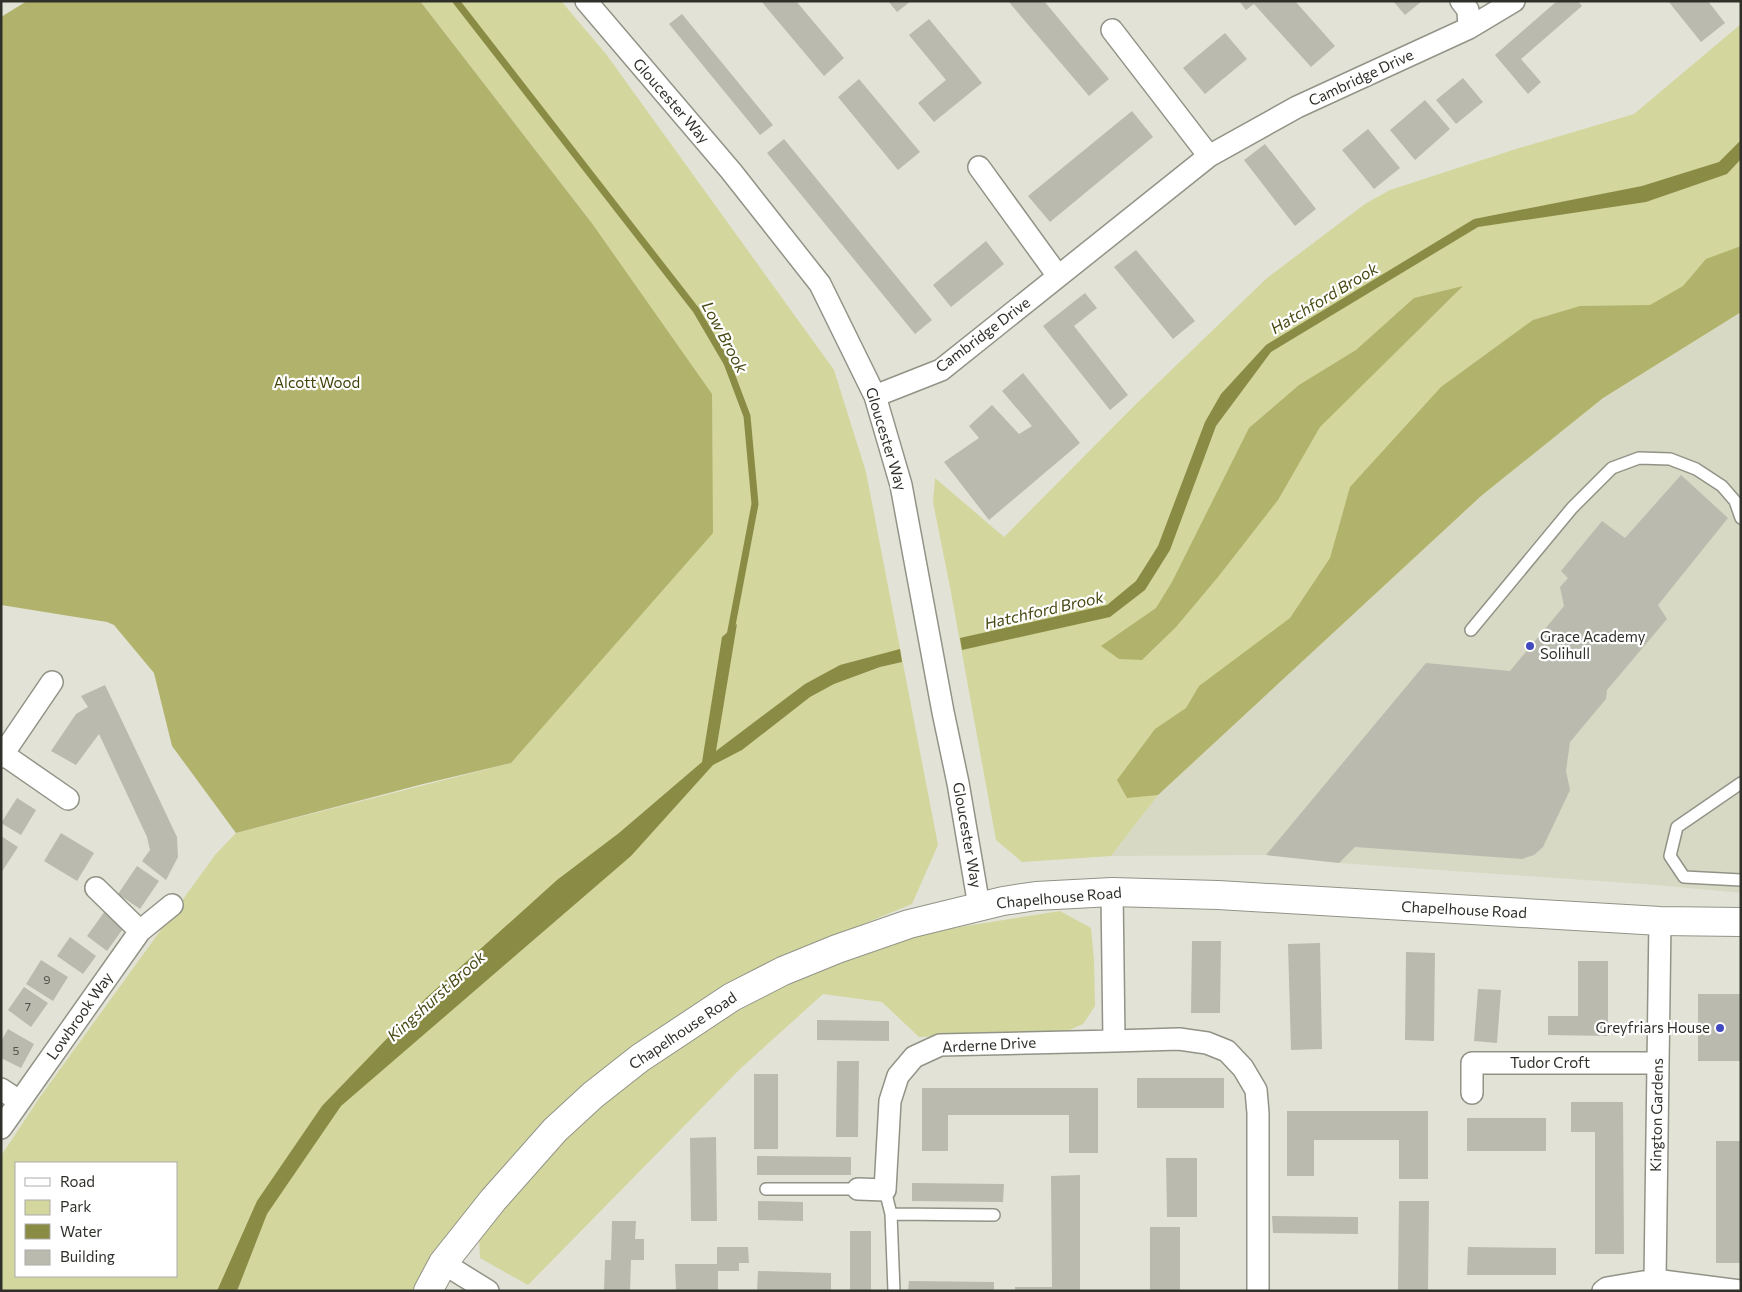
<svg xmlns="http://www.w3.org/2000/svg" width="1742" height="1292" viewBox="0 0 1742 1292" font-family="Commissioner,sans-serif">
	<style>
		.built { fill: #d7d9c4 }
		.green { fill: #d3d69d; fill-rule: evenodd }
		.forest { fill: #b1b36c }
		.water { fill: #8a8c45 }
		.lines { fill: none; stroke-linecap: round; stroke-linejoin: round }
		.stream { stroke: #8a8c45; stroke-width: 7 }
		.building { fill: #babbae }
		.service-casing { stroke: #929387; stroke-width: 14 }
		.minor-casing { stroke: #929387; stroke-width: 24 }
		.tertiary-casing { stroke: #929387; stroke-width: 30 }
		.service { stroke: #fff; stroke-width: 11 }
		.minor { stroke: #fff; stroke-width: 21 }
		.tertiary { stroke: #fff; stroke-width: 28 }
		.poi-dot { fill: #4149be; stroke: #fff; stroke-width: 2 }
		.labels { text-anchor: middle; stroke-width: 4.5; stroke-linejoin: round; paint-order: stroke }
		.number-label { font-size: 12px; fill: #52534c }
		.street-label { font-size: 15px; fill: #30302b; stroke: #fff }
		.park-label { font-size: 15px; fill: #43430b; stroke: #fff }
		.poi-label { font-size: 15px; fill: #30302b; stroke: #fff; text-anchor: start }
		.water-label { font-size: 16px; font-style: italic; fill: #494a13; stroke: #fff }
	</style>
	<rect width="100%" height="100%" fill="#e2e3d6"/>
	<!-- built -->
	<path class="built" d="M 1741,312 L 1741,893 L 1656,885 L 1339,863 L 1266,855 L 1111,856 L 1158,795 L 1481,496 L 1603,398 Z"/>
	<!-- green -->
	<path class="green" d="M 420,1 L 561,1 L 606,54 L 834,370 L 866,472 L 938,845 L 912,904 L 783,957 L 642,1040 L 521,1148 L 429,1262 L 414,1291 L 1,1291 L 1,1156 L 40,1097 L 215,855 L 236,833 L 511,763 L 591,222 ZM 16,1163 L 176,1163 L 176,1276 L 16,1276 Z
		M 1741,24 L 1741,312 L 1603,398 L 1481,496 L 1158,795 L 1111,856 L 1022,862 L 996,840 L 950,587 L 933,502 L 935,478 L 1004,537 L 1134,406 L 1267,278 L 1365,204 L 1390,190 L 1516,149 L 1634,114 Z
		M 1060,911 L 1091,928 L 1094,960 L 1095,1006 L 1083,1024 L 1067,1031 L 919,1037 L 882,1002 L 823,994 L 740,1069 L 528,1285 L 480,1258 L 479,1239 L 556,1149 L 621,1087 L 709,1026 L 804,976 L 934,931 Z"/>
	<!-- forest -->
	<path class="forest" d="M 27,1 L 420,1 L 591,222 L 712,394 L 713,533 L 511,763 L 423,784 L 236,833 L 172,746 L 154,673 L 114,625 L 107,622 L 1,605 L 1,17 Z
		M 1741,246 L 1741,312 L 1603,398 L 1481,496 L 1158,795 L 1127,798 L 1117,780 L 1155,729 L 1186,708 L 1199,686 L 1290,618 L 1330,558 L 1350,487 L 1441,387 L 1533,320 L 1580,306 L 1650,305 L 1683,286 L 1706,259 Z
		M 1463,286 L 1320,427 L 1278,500 L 1218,577 L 1176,627 L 1142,660 L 1119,659 L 1101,646 L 1156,608 L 1172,582 L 1249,428 L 1299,385 L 1356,350 L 1414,298 Z"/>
	<!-- water -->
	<path class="water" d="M 1741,140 L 1741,159 L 1727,174 L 1646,202 L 1478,227 L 1271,352 L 1216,426 L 1170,550 L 1145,590 L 1110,617 L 962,650 L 960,638 L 1107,605 L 1136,581 L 1158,546 L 1205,422 L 1221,394 L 1266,345 L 1474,219 L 1642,186 L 1719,162 Z
		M 737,624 L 716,751 L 805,684 L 840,665 L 900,649 L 902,662 L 880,667 L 834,684 L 810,697 L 742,750 L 713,765 L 631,856 L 341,1106 L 267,1214 L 237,1291 L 217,1291 L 257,1201 L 322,1106 L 426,998 L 557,880 L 619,833 L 702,762 L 722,637 Z"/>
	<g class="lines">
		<!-- stream -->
		<path class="stream" d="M 456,1 L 696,310 L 727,363 L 747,416 L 755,504 L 730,636"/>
	</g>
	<!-- building -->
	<path class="building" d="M 761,1 L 796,1 L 844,58 L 824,76 Z
		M 888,1 L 911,1 L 897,12 Z
		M 1008,1 L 1044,1 L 1109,79 L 1089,96 Z
		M 1239,1 L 1295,1 L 1335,46 L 1311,67 L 1254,4 L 1246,10 Z
		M 1393,1 L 1422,1 L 1405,15 Z
		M 1557,1 L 1578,1 L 1582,6 L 1521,59 L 1541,82 L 1528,94 L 1495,55 Z
		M 1668,1 L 1708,1 L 1725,23 L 1701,42 Z
		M 682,14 L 773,125 L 760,135 L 669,24 Z
		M 929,19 L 982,83 L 934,122 L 918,103 L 946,80 L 909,35 Z
		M 1225,33 L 1247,59 L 1205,94 L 1183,68 Z
		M 1463,78 L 1483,102 L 1456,124 L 1436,100 Z
		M 859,79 L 920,152 L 898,170 L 838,97 Z
		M 1425,100 L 1450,129 L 1415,160 L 1390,130 Z
		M 1132,111 L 1153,137 L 1050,222 L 1028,196 Z
		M 1368,129 L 1400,168 L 1374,189 L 1342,150 Z
		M 784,139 L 932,320 L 915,334 L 767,153 Z
		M 1265,144 L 1316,209 L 1295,226 L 1244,160 Z
		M 986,241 L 1004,264 L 951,307 L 933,285 Z
		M 1136,250 L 1195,321 L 1173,339 L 1114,267 Z
		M 1085,293 L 1097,308 L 1074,326 L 1128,395 L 1110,410 L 1043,326 Z
		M 1023,373 L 1080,443 L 989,520 L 944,462 L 979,438 L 969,426 L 992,405 L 1019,434 L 1032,426 L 1002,391 Z
		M 1681,475 L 1728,518 L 1658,605 L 1667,619 L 1607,690 L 1606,699 L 1570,742 L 1566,771 L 1570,790 L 1543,847 L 1534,855 L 1522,859 L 1355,847 L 1339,863 L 1266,855 L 1426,663 L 1510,671 L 1564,606 L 1560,587 L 1568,578 L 1561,571 L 1602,521 L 1625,538 Z
		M 105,685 L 177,837 L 178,857 L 166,880 L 142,861 L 150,850 L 147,837 L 99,734 L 76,765 L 51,751 L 76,714 L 88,707 L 81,696 Z
		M 17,798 L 36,810 L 21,835 L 1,823 Z
		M 61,833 L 94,853 L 77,881 L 44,861 Z
		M 1,836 L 18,847 L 1,873 Z
		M 137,866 L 159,881 L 140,909 L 118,894 Z
		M 105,911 L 125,926 L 107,951 L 87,936 Z
		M 70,937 L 96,956 L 83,974 L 57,956 Z
		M 1192,941 L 1221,941 L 1220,1013 L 1191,1013 Z
		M 1320,943 L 1322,1049 L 1291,1050 L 1288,944 Z
		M 1406,952 L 1435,953 L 1434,1041 L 1405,1040 Z
		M 41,960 L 68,977 L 53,1001 L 26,984 Z
		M 1578,961 L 1608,961 L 1608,1036 L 1548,1035 L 1548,1016 L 1578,1016 Z
		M 24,987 L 48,1003 L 31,1027 L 8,1010 Z
		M 1478,989 L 1501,990 L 1497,1043 L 1474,1041 Z
		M 1698,994 L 1741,994 L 1741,1061 L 1698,1061 Z
		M 817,1020 L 889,1021 L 889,1041 L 817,1040 Z
		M 8,1029 L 34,1044 L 21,1068 L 1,1058 L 1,1041 Z
		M 837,1061 L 859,1061 L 858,1137 L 836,1137 Z
		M 754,1074 L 778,1074 L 778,1149 L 754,1149 Z
		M 1137,1078 L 1224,1078 L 1224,1108 L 1137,1108 Z
		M 922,1088 L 1098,1088 L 1098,1153 L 1069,1153 L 1069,1115 L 948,1115 L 948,1151 L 922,1151 Z
		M 1571,1102 L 1623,1102 L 1624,1254 L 1595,1254 L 1595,1132 L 1571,1132 Z
		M 1287,1111 L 1428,1111 L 1428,1179 L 1399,1179 L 1399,1140 L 1314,1140 L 1314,1176 L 1287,1176 Z
		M 1467,1118 L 1546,1118 L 1546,1151 L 1467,1151 Z
		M 716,1137 L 717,1221 L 691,1221 L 690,1138 Z
		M 1716,1141 L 1741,1141 L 1741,1263 L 1716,1263 Z
		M 757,1156 L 851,1157 L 851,1175 L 757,1175 Z
		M 1166,1158 L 1197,1158 L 1197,1217 L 1167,1217 Z
		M 1080,1175 L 1080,1291 L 1015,1291 L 1015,1287 L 1052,1287 L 1051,1176 Z
		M 912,1183 L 1004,1184 L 1003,1202 L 912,1201 Z
		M 758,1201 L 803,1202 L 803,1221 L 758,1220 Z
		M 1399,1201 L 1429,1201 L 1428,1291 L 1398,1291 Z
		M 1272,1216 L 1358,1217 L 1358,1234 L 1273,1233 Z
		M 612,1221 L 636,1221 L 635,1239 L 644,1239 L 644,1260 L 631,1260 L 630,1291 L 604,1291 L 605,1260 L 611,1260 Z
		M 1150,1227 L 1180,1227 L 1180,1291 L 1150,1291 Z
		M 850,1231 L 871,1231 L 871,1291 L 850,1291 Z
		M 717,1247 L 748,1247 L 749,1263 L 739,1263 L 739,1271 L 718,1271 L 718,1291 L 676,1291 L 675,1264 L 717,1264 Z
		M 1468,1247 L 1556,1248 L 1556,1275 L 1467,1275 Z
		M 758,1271 L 831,1273 L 831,1291 L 757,1291 Z
		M 909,1281 L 994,1282 L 994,1291 L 908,1291 Z"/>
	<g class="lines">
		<defs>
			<path id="service" d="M 1471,630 L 1572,508 L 1612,468 L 1639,458 L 1670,459 L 1696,469 L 1722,486 L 1735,501 L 1741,518
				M 1741,783 L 1677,827 L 1670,856 L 1684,877 L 1741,880
				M 766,1189 L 858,1189
				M 885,1190 L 891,1214 L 894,1291
				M 891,1214 L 994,1215"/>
			<path id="minor" d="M 586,1 L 731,171 L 820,284 L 875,396 L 901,485 L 943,712 L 958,783 L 979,906
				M 1461,1 L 1468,10 L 1469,28
				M 1112,30 L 1209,156
				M 979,167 L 1058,276
				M 875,396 L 941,370 L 1209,156 L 1297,107 L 1469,28 L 1514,1
				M 3,754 L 68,799
				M 1,757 L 52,682
				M 96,888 L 140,931
				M 1660,921 L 1655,1280 L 1740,1291
				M 1114,1041 L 1179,1039 L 1207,1043 L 1227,1051 L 1243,1068 L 1256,1090 L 1258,1113 L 1258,1291
				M 1,1089 L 19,1101
				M 1472,1093 L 1472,1063 L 1658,1063
				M 1,1128 L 140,931 L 172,905
				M 858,1189 L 885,1190 L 890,1101 L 898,1076 L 914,1057 L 940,1045 L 1114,1041 L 1112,892
				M 443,1263 L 488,1291
				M 1603,1291 L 1607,1288 L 1655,1280"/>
			<path id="tertiary" d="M 428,1291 L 443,1263 L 493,1200 L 555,1130 L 593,1095 L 640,1058 L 732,997 L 783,971 L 837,949 L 909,924 L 1003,901 L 1036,896 L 1112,892 L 1218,895 L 1660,921 L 1741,922"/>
		</defs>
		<!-- service casing -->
		<use href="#service" class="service-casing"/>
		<!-- minor casing -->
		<use href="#minor" class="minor-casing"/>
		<!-- tertiary casing -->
		<use href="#tertiary" class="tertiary-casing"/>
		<!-- service -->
		<use href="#service" class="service"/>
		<!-- minor -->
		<use href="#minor" class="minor"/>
		<!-- tertiary -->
		<use href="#tertiary" class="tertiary"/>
	</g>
	<!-- markers -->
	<g class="poi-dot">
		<circle cx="1530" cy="646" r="5"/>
		<circle cx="1720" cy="1028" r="5"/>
	</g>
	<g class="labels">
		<!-- number labels -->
		<g class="number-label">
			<text x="47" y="984">9</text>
			<text x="28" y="1011">7</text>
			<text x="16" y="1055">5</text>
		</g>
		<!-- street labels -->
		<g class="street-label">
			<text transform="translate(1361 78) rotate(-25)" y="5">Cambridge Drive</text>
			<text transform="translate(671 101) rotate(49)" y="5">Gloucester Way</text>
			<text transform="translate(983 335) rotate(-37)" y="5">Cambridge Drive</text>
			<text transform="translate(886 439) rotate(73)" y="5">Gloucester Way</text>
			<text transform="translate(967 835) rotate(80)" y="5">Gloucester Way</text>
			<text transform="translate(1059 898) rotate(-5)" y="5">Chapelhouse Road</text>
			<text transform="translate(1464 910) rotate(3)" y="5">Chapelhouse Road</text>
			<text transform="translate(80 1016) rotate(-55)" y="5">Lowbrook Way</text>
			<text transform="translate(683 1031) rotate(-34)" y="5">Chapelhouse Road</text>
			<text transform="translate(989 1045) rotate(-3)" y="5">Arderne Drive</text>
			<text x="1550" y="1068">Tudor Croft</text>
			<text transform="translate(1657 1115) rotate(-89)" y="5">Kington Gardens</text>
		</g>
		<!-- park labels -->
		<g class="park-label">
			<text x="317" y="388">Alcott Wood</text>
		</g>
		<!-- poi labels -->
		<g class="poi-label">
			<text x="1540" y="642">Grace Academy<tspan x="1540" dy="17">Solihull</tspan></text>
			<text x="1710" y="1033" text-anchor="end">Greyfriars House</text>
		</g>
		<!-- water labels -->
		<g class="water-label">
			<text transform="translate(1324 298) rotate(-31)" y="6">Hatchford Brook</text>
			<text transform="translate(725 337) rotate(62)" y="6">Low Brook</text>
			<text transform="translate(1044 610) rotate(-13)" y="6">Hatchford Brook</text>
			<text transform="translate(436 996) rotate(-42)" y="6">Kingshurst Brook</text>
		</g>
	</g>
	<!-- border -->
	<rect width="1742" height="1292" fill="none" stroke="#30302b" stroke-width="5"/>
	<!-- legend -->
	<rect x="15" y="1162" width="162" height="115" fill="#ffffff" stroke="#acacaa"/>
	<rect x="25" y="1178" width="25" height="8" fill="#ffffff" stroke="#acacaa"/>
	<text x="60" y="1187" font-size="15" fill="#30302b">Road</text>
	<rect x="25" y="1200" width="25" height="15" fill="#d3d69d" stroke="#acacaa"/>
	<text x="60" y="1212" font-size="15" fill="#30302b">Park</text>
	<rect x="25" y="1224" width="25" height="15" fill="#8a8c45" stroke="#acacaa"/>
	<text x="60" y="1237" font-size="15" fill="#30302b">Water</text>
	<rect x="25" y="1250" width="25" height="15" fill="#babbae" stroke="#acacaa"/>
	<text x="60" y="1262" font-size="15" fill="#30302b">Building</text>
</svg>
